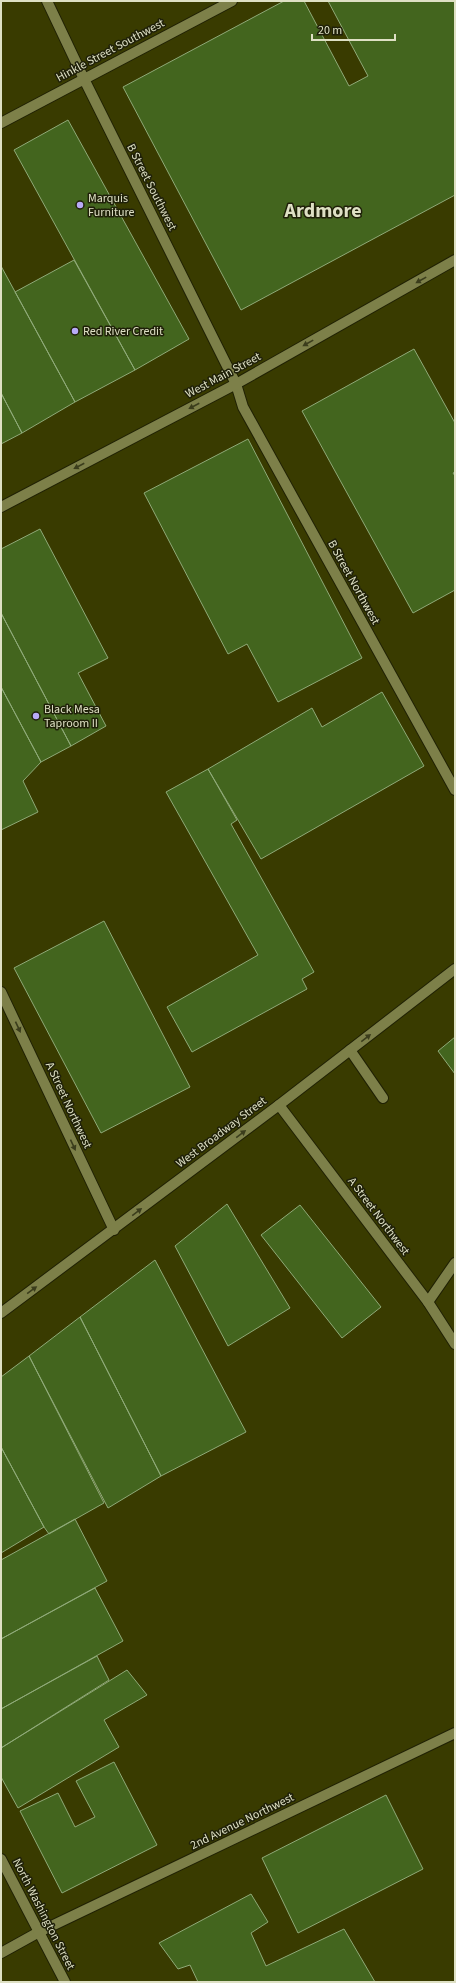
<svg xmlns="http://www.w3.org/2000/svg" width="456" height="1983" viewBox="0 0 456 1983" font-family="'Source Sans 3',sans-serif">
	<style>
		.building { fill: #43651e; stroke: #8faa78 }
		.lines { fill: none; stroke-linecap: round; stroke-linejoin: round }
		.service-casing { stroke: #202104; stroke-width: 12 }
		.minor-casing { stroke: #202104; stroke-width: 12 }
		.secondary-casing { stroke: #202104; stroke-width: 12 }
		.service { stroke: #7d8049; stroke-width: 10 }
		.minor { stroke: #7d8049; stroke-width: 10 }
		.secondary { stroke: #7d8049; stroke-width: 10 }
		.oneway { fill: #3b3d1c }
		.poi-dot { fill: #b8abf7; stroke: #1f2009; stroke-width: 1.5 }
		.labels { text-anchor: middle; stroke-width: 3; stroke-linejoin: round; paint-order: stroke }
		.street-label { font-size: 12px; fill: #dee0c4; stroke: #1f2009 }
		.poi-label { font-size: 12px; fill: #dee0c4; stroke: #1f2009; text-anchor: start }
		.town-label { font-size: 20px; font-weight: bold; fill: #dee0c4; stroke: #1f2009 }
	</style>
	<rect width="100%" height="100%" fill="#393b00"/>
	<!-- building -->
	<path class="building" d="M 284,1 L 304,1 L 349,86 L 368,76 L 328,1 L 455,1 L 455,195 L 241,310 L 123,87 Z
		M 68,120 L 189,339 L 135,370 L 14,150 Z
		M 74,260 L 135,370 L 75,402 L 15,292 Z
		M 1,266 L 75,402 L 22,433 L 1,393 Z
		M 414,349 L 455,423 L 455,472 L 453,473 L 455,476 L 455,590 L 413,613 L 302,411 Z
		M 1,393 L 22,433 L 1,444 Z
		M 248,439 L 362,658 L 278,702 L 247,644 L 228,654 L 144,493 Z
		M 40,529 L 108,658 L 78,673 L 106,726 L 71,746 L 1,613 L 1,549 Z
		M 1,613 L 71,746 L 41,762 L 1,687 Z
		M 1,687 L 41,762 L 23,781 L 38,812 L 1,830 Z
		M 382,692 L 424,766 L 261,859 L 208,769 L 312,708 L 322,727 Z
		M 208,769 L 237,820 L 231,824 L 314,972 L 302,979 L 307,989 L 192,1052 L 167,1007 L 258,955 L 166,792 Z
		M 104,921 L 190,1087 L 101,1133 L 14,968 Z
		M 455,1037 L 455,1074 L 438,1051 Z
		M 227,1204 L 290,1308 L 228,1346 L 175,1246 Z
		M 300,1205 L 381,1307 L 342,1338 L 261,1235 Z
		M 155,1260 L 246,1432 L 161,1476 L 80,1317 Z
		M 80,1317 L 161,1476 L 108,1508 L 29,1356 Z
		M 29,1356 L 104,1503 L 49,1534 L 44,1527 L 1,1447 L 1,1377 Z
		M 1,1447 L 44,1527 L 1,1553 Z
		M 75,1519 L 107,1581 L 1,1639 L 1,1560 Z
		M 95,1588 L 123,1641 L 1,1709 L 1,1639 Z
		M 97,1656 L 109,1680 L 1,1748 L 1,1709 Z
		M 127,1670 L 147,1695 L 104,1720 L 119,1747 L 18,1808 L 1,1777 L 1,1748 Z
		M 114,1762 L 157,1845 L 62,1893 L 20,1811 L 58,1793 L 75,1827 L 95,1817 L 76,1781 Z
		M 386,1795 L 423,1869 L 298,1933 L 262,1858 Z
		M 251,1894 L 268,1922 L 251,1933 L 266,1966 L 344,1929 L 375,1982 L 198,1982 L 190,1965 L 178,1969 L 159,1943 Z"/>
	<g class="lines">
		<defs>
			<path id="service" d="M 350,1050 L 383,1098
				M 428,1302 L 455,1263"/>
			<path id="minor" d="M 47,1 L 84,79 L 236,384 L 243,407 L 455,790
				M 1,123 L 232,1
				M 1,992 L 114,1230
				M 279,1105 L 428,1302 L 455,1344
				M 1,1953 L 39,1932 L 455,1733"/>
			<path id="secondary" d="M 1,507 L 236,384 L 455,260
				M 1,1313 L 279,1105 L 455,969
				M 1,1859 L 65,1982"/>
		</defs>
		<!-- service casing -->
		<use href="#service" class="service-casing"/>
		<!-- minor casing -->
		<use href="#minor" class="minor-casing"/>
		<!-- secondary casing -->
		<use href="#secondary" class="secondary-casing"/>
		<!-- service -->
		<use href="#service" class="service"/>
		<!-- minor -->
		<use href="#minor" class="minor"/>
		<!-- secondary -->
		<use href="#secondary" class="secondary"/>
	</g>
	<!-- one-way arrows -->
	<defs><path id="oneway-solid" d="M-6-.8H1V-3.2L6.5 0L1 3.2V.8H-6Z"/></defs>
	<g class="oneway">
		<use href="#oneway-solid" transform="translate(421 280) rotate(151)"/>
		<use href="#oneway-solid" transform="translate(308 343) rotate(151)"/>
		<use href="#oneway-solid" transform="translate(194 406) rotate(152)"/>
		<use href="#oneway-solid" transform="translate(79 466) rotate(152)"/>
		<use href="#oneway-solid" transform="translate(18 1027) rotate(65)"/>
		<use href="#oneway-solid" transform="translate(366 1038) rotate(-38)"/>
		<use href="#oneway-solid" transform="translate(241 1134) rotate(-37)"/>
		<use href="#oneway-solid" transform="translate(73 1145) rotate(65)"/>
		<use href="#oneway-solid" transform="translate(137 1212) rotate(-37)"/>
		<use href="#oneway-solid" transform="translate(32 1290) rotate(-36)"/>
	</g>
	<!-- markers -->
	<g class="poi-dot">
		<circle cx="80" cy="205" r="4"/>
		<circle cx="75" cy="331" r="4"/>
		<circle cx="36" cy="716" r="4"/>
	</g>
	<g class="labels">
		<!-- street labels -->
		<g class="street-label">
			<text transform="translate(110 50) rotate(-28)" y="4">Hinkle Street Southwest</text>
			<text transform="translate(152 187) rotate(63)" y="4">B Street Southwest</text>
			<text transform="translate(223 375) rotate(-28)" y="4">West Main Street</text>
			<text transform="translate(354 582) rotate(61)" y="4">B Street Northwest</text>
			<text transform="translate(69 1105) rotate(65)" y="4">A Street Northwest</text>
			<text transform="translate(221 1132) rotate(-37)" y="4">West Broadway Street</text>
			<text transform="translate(379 1216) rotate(53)" y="4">A Street Northwest</text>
			<text transform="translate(242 1821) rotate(-26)" y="4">2nd Avenue Northwest</text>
			<text transform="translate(44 1914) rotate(63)" y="4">North Washington Street</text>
		</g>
		<!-- poi labels -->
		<g class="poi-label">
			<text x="88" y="202">Marquis<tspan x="88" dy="14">Furniture</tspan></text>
			<text x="83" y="335">Red River Credit</text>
			<text x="44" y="713">Black Mesa<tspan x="44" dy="14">Taproom II</tspan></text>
		</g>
		<!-- town labels -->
		<g class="town-label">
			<text x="323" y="217">Ardmore</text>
		</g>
	</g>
	<!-- border -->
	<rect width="456" height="1983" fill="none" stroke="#dee0c4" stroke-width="4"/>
	<!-- scale -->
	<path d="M312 34v6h83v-6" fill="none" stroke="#dee0c4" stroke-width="2"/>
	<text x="318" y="34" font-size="12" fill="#dee0c4" stroke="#1f2009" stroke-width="3" paint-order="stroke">20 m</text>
</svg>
